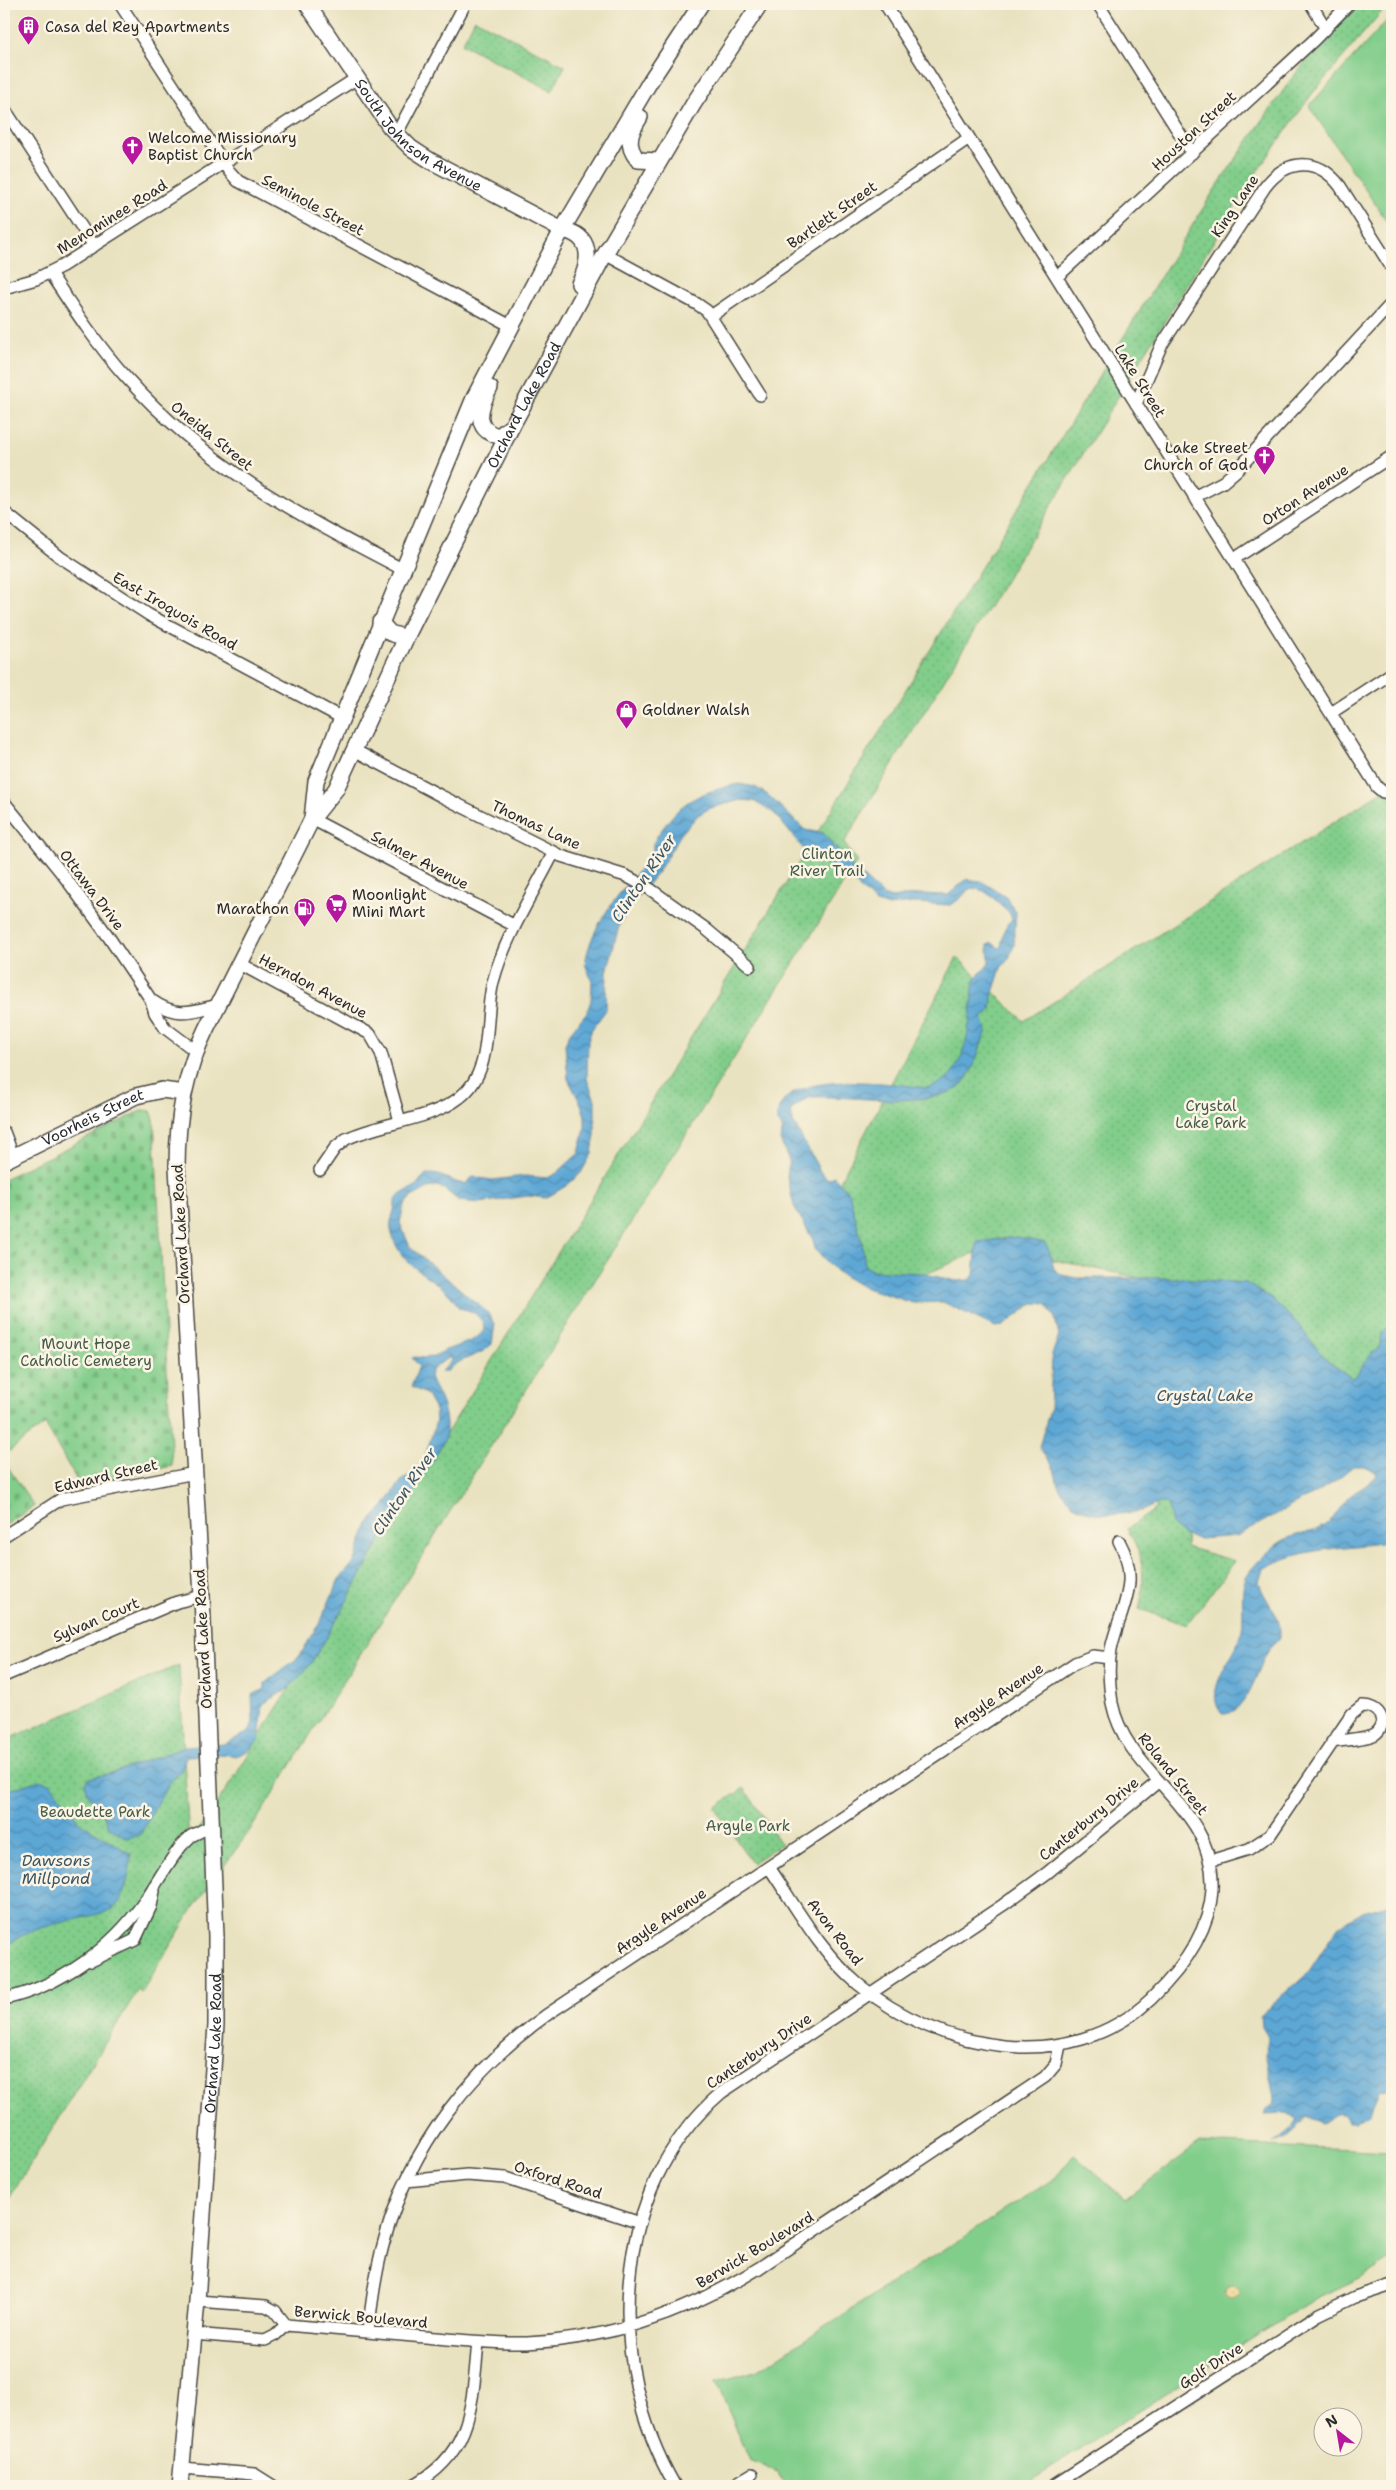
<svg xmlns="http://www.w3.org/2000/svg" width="1396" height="2490" viewBox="0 0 1396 2490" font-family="'Shantell Sans',sans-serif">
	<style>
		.grass { fill: #81cd8a; stroke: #567c5a }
		.sand { fill: url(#sand-dots); stroke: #8c8264 }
		.cemetery { fill: url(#cemetery-stones); stroke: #567c5a }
		.park { fill: url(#park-dots); stroke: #567c5a }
		.water { fill: url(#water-waves); stroke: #446980 }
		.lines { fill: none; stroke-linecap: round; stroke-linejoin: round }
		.street-casing { stroke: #484641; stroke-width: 14 }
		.secondary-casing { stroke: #484641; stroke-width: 18 }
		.street { stroke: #fff; stroke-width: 11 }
		.secondary { stroke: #fff; stroke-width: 15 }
		.labels { text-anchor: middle; stroke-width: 5; stroke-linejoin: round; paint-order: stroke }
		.poi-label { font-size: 15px; fill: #2b2b2b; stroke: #fcf5e5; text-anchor: start }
		.street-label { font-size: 15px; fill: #2b2b2b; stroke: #fcf5e5 }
		.park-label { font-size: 15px; fill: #455c48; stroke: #fcf5e5 }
		.water-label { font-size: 16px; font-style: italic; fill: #3c5666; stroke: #fcf5e5 }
	</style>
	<defs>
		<pattern id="sand-dots" width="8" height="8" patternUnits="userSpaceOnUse" patternTransform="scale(1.25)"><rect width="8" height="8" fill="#eeda9e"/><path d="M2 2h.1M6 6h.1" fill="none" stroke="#cb8" stroke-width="1.8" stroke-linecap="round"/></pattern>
		<pattern id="cemetery-stones" width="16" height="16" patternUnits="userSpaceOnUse" patternTransform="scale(1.25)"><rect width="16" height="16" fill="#81cd8a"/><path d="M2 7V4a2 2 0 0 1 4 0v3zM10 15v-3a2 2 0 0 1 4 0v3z" fill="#70b077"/></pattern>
		<pattern id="park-dots" width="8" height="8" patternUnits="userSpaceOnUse" patternTransform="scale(1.25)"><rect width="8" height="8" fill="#81cd8a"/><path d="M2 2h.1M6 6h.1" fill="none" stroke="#70b077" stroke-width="1.8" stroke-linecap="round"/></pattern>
		<pattern id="water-waves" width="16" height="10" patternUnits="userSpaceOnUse" patternTransform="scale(1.25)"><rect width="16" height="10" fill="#5da7d5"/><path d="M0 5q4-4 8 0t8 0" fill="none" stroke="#4d88ad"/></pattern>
	</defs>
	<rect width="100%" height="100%" fill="#fcf5e5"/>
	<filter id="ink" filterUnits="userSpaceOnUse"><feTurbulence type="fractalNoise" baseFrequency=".02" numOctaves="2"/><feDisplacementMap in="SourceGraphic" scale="10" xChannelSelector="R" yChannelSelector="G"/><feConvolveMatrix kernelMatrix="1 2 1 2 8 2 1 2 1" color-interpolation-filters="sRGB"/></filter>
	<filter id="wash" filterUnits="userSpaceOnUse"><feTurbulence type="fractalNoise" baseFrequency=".0096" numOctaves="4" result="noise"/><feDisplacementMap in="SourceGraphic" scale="20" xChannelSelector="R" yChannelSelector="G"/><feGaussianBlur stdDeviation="1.12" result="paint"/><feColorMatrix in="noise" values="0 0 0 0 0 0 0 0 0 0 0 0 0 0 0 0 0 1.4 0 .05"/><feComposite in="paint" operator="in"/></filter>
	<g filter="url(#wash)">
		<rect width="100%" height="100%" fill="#e9e2c0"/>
		<!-- grass -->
		<path class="grass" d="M 1392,15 L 1392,229 L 1309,106 Z
			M 1200,2143 L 1392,2152 L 1392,2258 L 1360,2279 L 1317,2297 L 1023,2486 L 786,2486 L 777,2472 L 750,2460 L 716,2382 L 756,2371 L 1055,2178 L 1074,2155 L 1125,2199 Z"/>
		<!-- sand -->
		<path class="sand" d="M1225 2292a7 7 0 1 1 14 0a7 7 0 1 1-14 0Z"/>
		<!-- cemetery -->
		<path class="cemetery" d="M 143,1110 L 151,1111 L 154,1119 L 172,1466 L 80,1486 L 45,1424 L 4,1455 L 4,1179 Z
			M 4,1461 L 34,1506 L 4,1526 Z"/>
		<!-- park -->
		<path class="park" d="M 1353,4 L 1388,4 L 1312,94 L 1252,179 L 844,843 L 857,862 L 253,1826 L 194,1907 L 141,1993 L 138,1990 L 4,2207 L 4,1741 L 179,1665 L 189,1844 L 235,1776 L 1213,192 L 1292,78 Z
			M 475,19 L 565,66 L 552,91 L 462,44 Z
			M 1392,785 L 1392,1360 L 1189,1487 L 1186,1547 L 1235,1561 L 1187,1625 L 1139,1609 C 1146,1578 1144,1556 1127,1529 L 1157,1508 L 1106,1423 L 1192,1366 L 1136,1277 L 990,1247 L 892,1288 L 812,1235 L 957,957 L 1024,1021 Z
			M 744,1788 L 781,1844 L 752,1863 L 715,1808 Z"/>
		<!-- water -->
		<path class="water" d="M 739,784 L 755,787 L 768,795 L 805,830 L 823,833 L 855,870 L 883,895 L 892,898 L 920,894 L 948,895 L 967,879 L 981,881 L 1005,896 L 1016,912 L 1014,946 L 1009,958 L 1001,968 L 992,996 L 991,1010 L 982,1018 L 987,1031 C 977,1050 978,1065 963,1083 C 939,1111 849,1095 814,1097 L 806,1099 L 791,1110 L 792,1120 L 821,1173 L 828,1179 L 834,1176 L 849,1193 L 862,1242 L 865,1266 L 871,1270 L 920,1273 L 957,1281 L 970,1280 L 974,1275 L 977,1242 L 1017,1237 L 1045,1243 L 1050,1253 L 1054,1269 L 1062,1275 L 1077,1278 L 1180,1278 L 1246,1283 L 1273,1300 L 1297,1323 L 1326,1360 L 1352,1378 L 1355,1377 L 1370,1355 L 1379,1348 L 1383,1331 L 1392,1328 L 1392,1541 C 1349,1549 1302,1546 1263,1569 L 1259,1582 C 1263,1599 1281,1614 1280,1632 C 1280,1641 1270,1647 1266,1655 C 1257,1671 1246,1716 1222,1714 C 1202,1690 1233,1660 1240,1637 C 1247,1618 1238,1595 1246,1577 C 1251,1567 1274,1545 1284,1540 C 1295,1534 1309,1534 1320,1528 C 1335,1521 1341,1502 1354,1493 C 1362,1487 1374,1483 1376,1473 L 1365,1466 L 1353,1466 L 1331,1484 L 1237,1536 L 1200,1539 L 1185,1536 L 1172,1525 L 1168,1506 L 1165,1503 C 1156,1502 1149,1509 1140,1511 C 1108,1517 1077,1519 1059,1487 C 1056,1480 1056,1472 1052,1465 C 1048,1459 1042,1454 1039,1447 L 1050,1409 L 1052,1354 L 1059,1336 L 1055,1318 L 1046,1304 L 1034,1303 L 1003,1326 L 995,1327 L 943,1302 L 913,1303 L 863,1287 L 836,1271 L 815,1249 L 813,1240 L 794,1206 L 787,1177 L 789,1161 L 780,1140 L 783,1129 L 777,1121 C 775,1066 894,1084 927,1088 C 965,1080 968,1034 972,1003 C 973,996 972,987 975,980 C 978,973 986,970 989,963 L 988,945 L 991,942 L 999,948 L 1001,946 L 1005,928 L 1012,919 L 1009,912 L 992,897 L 984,891 L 972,888 L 968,890 L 960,899 L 950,905 L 914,903 L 887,906 L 876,903 L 843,873 L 806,852 L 774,813 L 754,801 L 741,800 L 710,808 L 698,815 L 681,834 L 658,872 L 629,907 L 619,926 L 607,972 L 606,1010 L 592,1029 L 588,1041 L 587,1079 L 595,1100 L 595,1135 L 592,1153 L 581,1173 L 566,1186 L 546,1198 L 528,1196 L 479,1203 L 459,1201 L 444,1189 L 437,1186 L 428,1188 L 410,1198 L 404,1205 L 400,1223 L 410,1247 L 487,1312 L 495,1324 L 492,1344 C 481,1357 457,1358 448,1371 L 441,1371 L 452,1361 L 451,1357 C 417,1375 433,1378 442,1404 C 446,1414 447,1429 445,1439 L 409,1501 L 385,1532 L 323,1644 L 309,1666 L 289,1688 L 267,1701 L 263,1706 L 259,1740 L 248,1751 L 236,1756 L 225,1754 L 186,1756 L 181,1772 L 169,1783 L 140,1835 L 126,1838 L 109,1827 L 103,1813 L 86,1792 L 85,1783 L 89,1778 L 112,1773 L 185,1747 L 224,1744 L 249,1732 L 253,1722 L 252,1695 L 265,1689 L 265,1683 L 299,1657 L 321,1620 L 339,1579 L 354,1563 L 368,1524 L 384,1506 L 402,1480 L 417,1469 L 424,1461 L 436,1421 L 435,1410 L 426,1394 L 411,1387 L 419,1366 L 412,1358 C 417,1356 418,1358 423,1358 C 431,1358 439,1353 446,1350 C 460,1344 503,1336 474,1313 C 469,1310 464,1309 459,1308 C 442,1275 400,1274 391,1230 C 389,1219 396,1211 395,1200 C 400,1193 408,1191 415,1186 C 419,1184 419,1180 423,1177 C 435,1168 452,1183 465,1184 L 473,1177 L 492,1180 L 525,1176 L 547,1178 L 557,1173 L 579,1153 L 585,1129 L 585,1116 L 581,1104 L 568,1079 L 565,1044 L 570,1033 L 587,1012 L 591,1000 L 592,981 L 585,964 C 592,919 624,890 651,855 C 654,851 652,849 653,844 C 655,837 674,813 680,808 C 697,794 718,788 739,784 Z
			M 39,1780 L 50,1783 L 79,1822 L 131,1854 C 131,1869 125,1900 113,1909 C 78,1923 32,1922 4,1948 L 4,1789 L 12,1789 Z
			M 1392,1903 L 1392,2086 L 1379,2090 L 1370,2112 L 1355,2122 L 1349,2122 L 1345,2115 C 1333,2110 1332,2119 1322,2123 L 1307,2116 L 1290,2135 L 1274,2143 L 1293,2127 L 1298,2119 L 1286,2113 L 1265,2114 L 1267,2108 L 1273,2104 L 1274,2098 L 1266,2057 L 1267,2037 L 1261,2027 L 1260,2016 L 1307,1974 L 1338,1927 L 1365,1910 Z"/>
	</g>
	<g filter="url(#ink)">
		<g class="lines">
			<defs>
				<path id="street" d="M 120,4 L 229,171 L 238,181 L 511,326
					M 885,4 L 1377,787 L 1383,792 L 1392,794
					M 1098,4 L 1192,153
					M 1311,4 L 1326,29
					M 4,108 L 94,246
					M 396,135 L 465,4
					M 605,254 L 697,304 L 707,311 L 760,395
					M 50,273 C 73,308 97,345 126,377 C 205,466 298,515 402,569
					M 1057,277 L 1314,40 L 1349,4
					M 4,288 L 36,279 L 62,266 L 357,78
					M 711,316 L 969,138
					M 1136,404 L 1161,346 L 1265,187 C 1287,158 1318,157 1340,186 L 1392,268
					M 1194,497 L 1223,482 L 1238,469 L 1392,303
					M 4,512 L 60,557 L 149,615 L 342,718
					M 1234,559 L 1392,456
					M 1331,713 L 1392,673
					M 354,750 L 441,796 L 561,856 L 626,876 L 650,889 L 706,929 L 750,966
					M 4,802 L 64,876 L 108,936 L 151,1000 L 155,1013 L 165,1028 L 197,1052
					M 312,819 L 515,926
					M 240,964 L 370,1034 L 381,1053 L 400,1121
					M 151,1000 C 176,1018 190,1012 218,1005
					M 4,1132 L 13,1156
					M 320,1170 L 335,1148 L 346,1139 C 379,1123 431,1120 459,1098 C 495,1071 483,1021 493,982 C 505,936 533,894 554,852
					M 4,1536 L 61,1499 L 195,1473
					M 4,1676 L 177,1602 L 202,1596
					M 1210,1861 L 1249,1849 L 1270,1835 L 1352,1714 L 1362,1706 C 1378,1705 1390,1723 1375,1734 C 1367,1739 1342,1740 1332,1742
					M 769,1867 C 796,1907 821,1953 858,1984 C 939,2051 1069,2077 1151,1999 C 1181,1970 1210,1931 1212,1889 C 1216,1805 1127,1778 1112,1703 C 1109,1685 1108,1667 1111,1649 C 1120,1608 1142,1583 1119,1541
					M 91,1961 L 135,1940 L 151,1906 L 154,1891
					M 4,1999 C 59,1987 112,1948 144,1902 C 157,1883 168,1862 182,1845 L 191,1836 L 211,1826
					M 406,2181 L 467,2175 L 505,2178 L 640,2223
					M 197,2301 L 266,2306 L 275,2311 L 286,2325
					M 286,2325 C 332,2329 379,2333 425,2337 C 459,2340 493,2344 527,2343 C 611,2339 688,2312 759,2268 L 1045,2077 L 1056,2064 L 1060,2045
					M 368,2332 C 372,2301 376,2269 385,2238 C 411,2145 471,2069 548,2014 L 1075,1663 L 1093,1656 L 1110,1658
					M 193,2334 L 265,2340 L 275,2335 L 286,2325
					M 182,2468 L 254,2474 L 273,2486
					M 412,2486 C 473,2454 472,2403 478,2342
					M 675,2486 C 604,2364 609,2189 721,2093 L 1003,1905 L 1047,1873 L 1159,1781
					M 732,2486 L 752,2474
					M 1053,2486 L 1318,2315 L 1355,2297 L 1392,2285"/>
				<g id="secondary">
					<path id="s1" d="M 307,4 L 390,127 L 411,148 L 431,161 L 562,230 C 593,235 591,261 579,284"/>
					<path d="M 640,117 C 630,133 625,145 638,160 L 658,161"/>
					<path d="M 490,388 C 480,406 472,430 499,436 L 512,426"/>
					<path d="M 380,622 L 390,633 L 406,638"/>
					<path d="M 312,819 L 316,781 L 474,398 L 562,230 L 651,80 L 701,4"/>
					<path id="s2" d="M 4,1161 L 136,1096 L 162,1090 L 184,1093"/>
					<path id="s3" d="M 180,2486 L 197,2301 L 216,2025 L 216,1936 L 202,1596 L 177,1167 C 177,1119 185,1072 206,1029 L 312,819 L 336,789 L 406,638 L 512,426 L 605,254 L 694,103 L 760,4"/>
				</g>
			</defs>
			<!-- street casing -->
			<use href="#street" class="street-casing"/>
			<!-- secondary casing -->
			<use href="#secondary" class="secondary-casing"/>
			<!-- street -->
			<use href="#street" class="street"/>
			<!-- secondary -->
			<use href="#secondary" class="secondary"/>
		</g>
	</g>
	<!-- icons -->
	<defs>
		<symbol id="building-pin" viewBox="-11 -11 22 30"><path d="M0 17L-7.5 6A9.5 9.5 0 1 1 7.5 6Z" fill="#b5179e" stroke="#fcf5e5"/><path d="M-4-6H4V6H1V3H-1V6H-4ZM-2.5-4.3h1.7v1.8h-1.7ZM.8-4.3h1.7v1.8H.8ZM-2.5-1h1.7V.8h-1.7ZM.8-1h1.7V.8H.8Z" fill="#fff"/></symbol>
		<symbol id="church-pin" viewBox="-11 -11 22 30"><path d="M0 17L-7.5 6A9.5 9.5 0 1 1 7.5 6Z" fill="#b5179e" stroke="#fcf5e5"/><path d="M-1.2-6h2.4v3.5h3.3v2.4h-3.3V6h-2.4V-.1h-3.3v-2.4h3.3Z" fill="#fff"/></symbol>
		<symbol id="shop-pin" viewBox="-11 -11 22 30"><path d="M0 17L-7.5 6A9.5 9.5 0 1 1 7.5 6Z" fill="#b5179e" stroke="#fcf5e5"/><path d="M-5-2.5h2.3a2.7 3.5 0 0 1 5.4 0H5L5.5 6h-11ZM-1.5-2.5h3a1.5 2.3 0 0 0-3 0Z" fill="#fff"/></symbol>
		<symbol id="supermarket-pin" viewBox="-11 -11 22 30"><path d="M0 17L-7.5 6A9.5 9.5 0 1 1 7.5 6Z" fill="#b5179e" stroke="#fcf5e5"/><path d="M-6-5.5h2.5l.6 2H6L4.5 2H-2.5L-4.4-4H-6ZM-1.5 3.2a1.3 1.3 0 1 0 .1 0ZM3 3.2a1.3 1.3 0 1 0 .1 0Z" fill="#fff"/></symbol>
		<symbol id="fuel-pin" viewBox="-11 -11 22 30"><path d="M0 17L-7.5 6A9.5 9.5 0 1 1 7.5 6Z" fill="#b5179e" stroke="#fcf5e5"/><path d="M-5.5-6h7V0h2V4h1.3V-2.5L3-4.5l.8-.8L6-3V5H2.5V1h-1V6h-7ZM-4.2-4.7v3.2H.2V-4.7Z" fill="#fff"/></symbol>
	</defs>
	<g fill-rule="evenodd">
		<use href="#building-pin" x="16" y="14" width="25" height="34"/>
		<use href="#church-pin" x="120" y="134" width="25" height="34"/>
		<use href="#church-pin" x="1252" y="444" width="25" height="34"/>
		<use href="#shop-pin" x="614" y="698" width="25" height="34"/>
		<use href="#supermarket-pin" x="324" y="892" width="25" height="34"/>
		<use href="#fuel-pin" x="292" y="896" width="25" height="34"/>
	</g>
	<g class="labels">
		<!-- poi labels -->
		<g class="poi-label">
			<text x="45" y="32">Casa del Rey Apartments</text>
			<text x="148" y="143">Welcome Missionary<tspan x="148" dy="17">Baptist Church</tspan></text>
			<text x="1248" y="453" text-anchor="end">Lake Street<tspan x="1248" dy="17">Church of God</tspan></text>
			<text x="642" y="715">Goldner Walsh</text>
			<text x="352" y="900">Moonlight<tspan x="352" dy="17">Mini Mart</tspan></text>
			<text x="289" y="914" text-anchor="end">Marathon</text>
		</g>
		<!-- street labels -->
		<g class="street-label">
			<text transform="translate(1194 131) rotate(-43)" y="5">Houston Street</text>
			<text dy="5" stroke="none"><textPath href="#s1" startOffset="175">South Johnson Avenue</textPath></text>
			<text transform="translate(313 205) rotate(28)" y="5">Seminole Street</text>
			<text transform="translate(1235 206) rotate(-56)" y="5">King Lane</text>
			<text transform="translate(832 215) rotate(-35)" y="5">Bartlett Street</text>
			<text transform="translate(112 217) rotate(-32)" y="5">Menominee Road</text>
			<text transform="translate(1140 381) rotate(58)" y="5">Lake Street</text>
			<text dy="5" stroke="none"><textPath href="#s3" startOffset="2165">Orchard Lake Road</textPath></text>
			<text transform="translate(212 436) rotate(39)" y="5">Oneida Street</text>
			<text transform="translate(1305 495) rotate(-33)" y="5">Orton Avenue</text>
			<text transform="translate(175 611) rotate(30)" y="5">East Iroquois Road</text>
			<text transform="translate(536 825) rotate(25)" y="5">Thomas Lane</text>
			<text transform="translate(420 860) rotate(28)" y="5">Salmer Avenue</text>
			<text transform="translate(92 890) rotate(53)" y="5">Ottawa Drive</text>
			<text transform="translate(313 986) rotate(28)" y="5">Herndon Avenue</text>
			<text dy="5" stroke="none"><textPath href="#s2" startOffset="99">Voorheis Street</textPath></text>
			<text transform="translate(181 1234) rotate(-93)" y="5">Orchard Lake Road</text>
			<text transform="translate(106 1476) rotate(-13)" y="5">Edward Street</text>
			<text transform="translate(96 1620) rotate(-23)" y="5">Sylvan Court</text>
			<text transform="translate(203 1639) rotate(-93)" y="5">Orchard Lake Road</text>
			<text transform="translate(998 1696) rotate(-34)" y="5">Argyle Avenue</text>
			<text transform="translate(1173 1774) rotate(51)" y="5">Roland Street</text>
			<text transform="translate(1089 1819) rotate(-39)" y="5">Canterbury Drive</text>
			<text transform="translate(661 1921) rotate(-34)" y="5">Argyle Avenue</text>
			<text transform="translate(835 1932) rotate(52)" y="5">Avon Road</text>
			<text dy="5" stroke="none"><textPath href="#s3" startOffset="444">Orchard Lake Road</textPath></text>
			<text transform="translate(759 2051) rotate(-34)" y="5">Canterbury Drive</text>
			<text transform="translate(558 2180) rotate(18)" y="5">Oxford Road</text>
			<text transform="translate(755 2250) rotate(-31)" y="5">Berwick Boulevard</text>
			<text transform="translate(361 2317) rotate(5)" y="5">Berwick Boulevard</text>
			<text transform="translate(1211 2366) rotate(-33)" y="5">Golf Drive</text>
		</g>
		<!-- park labels -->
		<g class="park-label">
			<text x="827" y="859">Clinton<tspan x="827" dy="17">River Trail</tspan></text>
			<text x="1211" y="1111">Crystal<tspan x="1211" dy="17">Lake Park</tspan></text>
			<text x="86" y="1349">Mount Hope<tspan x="86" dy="17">Catholic Cemetery</tspan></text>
			<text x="95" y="1817">Beaudette Park</text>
			<text x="748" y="1831">Argyle Park</text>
		</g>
		<!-- water labels -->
		<g class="water-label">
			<text transform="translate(643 878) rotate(-56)" y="6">Clinton River</text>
			<text x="1205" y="1401">Crystal Lake</text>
			<text transform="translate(404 1491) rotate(-56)" y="6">Clinton River</text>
			<text x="56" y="1866">Dawsons<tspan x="56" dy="18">Millpond</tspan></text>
		</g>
	</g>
	<!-- margin -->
	<rect width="1396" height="2490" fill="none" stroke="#fcf5e5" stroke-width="20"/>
	<!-- north arrow -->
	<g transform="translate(1338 2432) rotate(329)"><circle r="24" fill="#fcf5e5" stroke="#a8a49b"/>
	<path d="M0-4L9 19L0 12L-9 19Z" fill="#b5179e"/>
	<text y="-8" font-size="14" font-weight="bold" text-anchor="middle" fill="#2b2b2b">N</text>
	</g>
</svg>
